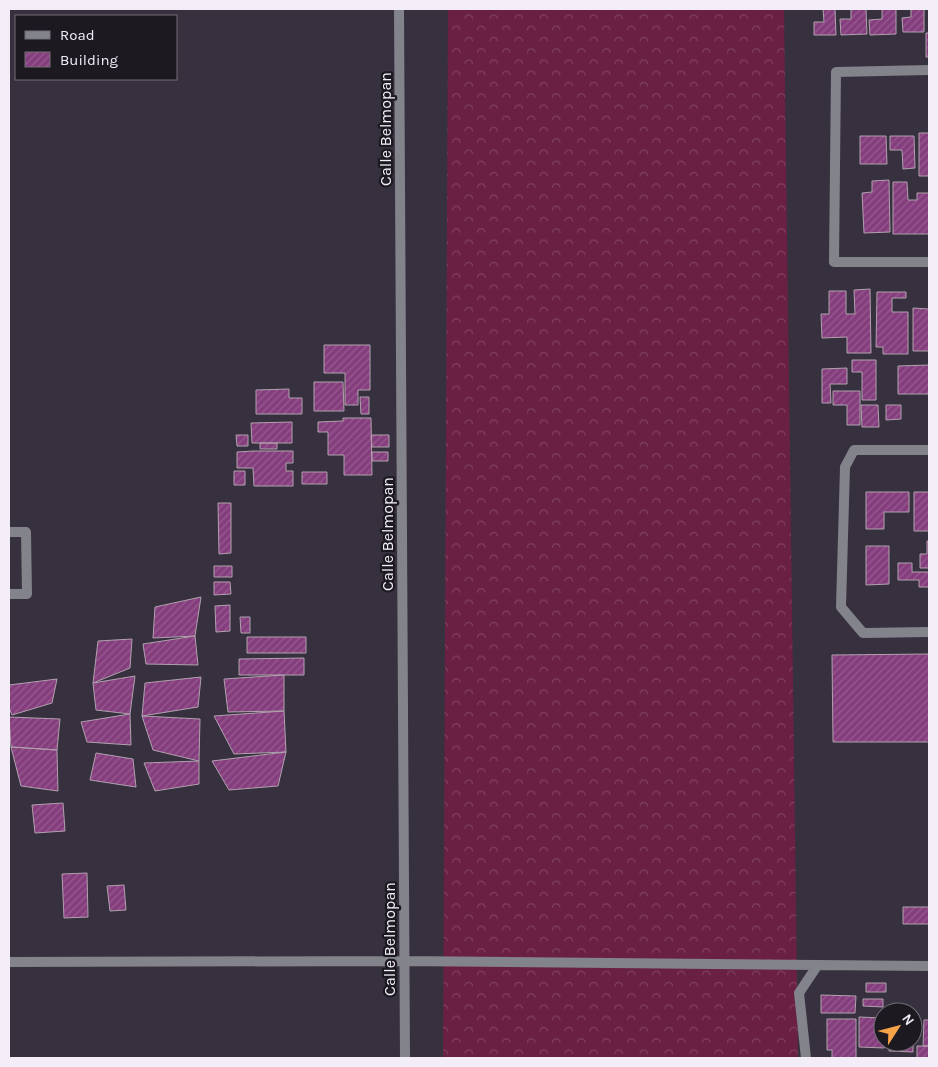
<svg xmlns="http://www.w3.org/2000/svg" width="938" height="1067" viewBox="0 0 938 1067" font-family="Karla,sans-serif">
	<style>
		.forest { fill: url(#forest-crowns) }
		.building { fill: url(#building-hatch); stroke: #b1a1ae }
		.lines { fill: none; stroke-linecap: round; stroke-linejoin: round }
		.street { stroke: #83838b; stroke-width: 10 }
		.labels { text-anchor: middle; stroke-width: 4.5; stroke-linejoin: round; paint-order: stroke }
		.street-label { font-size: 16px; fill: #f2edf7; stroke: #1d1920 }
	</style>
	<defs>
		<pattern id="forest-crowns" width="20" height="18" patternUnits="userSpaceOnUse" patternTransform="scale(1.25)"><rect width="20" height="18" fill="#6a2043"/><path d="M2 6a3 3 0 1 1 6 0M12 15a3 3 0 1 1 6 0" fill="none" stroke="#80415f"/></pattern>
		<pattern id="building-hatch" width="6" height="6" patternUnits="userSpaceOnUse" patternTransform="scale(1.25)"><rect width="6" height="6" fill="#853e7d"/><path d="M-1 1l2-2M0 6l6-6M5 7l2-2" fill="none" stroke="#975a90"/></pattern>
	</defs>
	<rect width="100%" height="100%" fill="#37303e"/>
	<!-- forest -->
	<path class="forest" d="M 448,9 L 784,9 L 798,1058 L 443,1058 Z"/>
	<!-- building -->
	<path class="building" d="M 823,9 L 835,9 L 836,35 L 814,35 L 814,22 L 824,22 Z
		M 851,9 L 866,9 L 867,34 L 841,35 L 840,19 L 851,19 Z
		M 882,9 L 896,9 L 896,34 L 870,35 L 869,20 L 882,19 Z
		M 911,9 L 924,9 L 924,32 L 903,32 L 902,18 L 911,17 Z
		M 926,33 L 929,33 L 929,57 L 926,57 Z
		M 919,133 L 929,133 L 929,176 L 919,176 Z
		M 860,136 L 886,136 L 887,164 L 860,164 Z
		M 890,136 L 914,136 L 915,168 L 903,169 L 902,150 L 890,150 Z
		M 889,180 L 890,232 L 864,233 L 862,193 L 872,192 L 872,181 Z
		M 893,182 L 907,182 L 908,200 L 917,200 L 917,193 L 929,193 L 929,234 L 893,234 Z
		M 870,289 L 871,353 L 847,353 L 847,337 L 822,338 L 821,314 L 829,314 L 829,291 L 846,291 L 846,314 L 855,314 L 854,290 Z
		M 877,292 L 906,292 L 906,298 L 892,298 L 892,312 L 908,312 L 908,354 L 883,354 L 883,347 L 876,347 Z
		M 913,308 L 929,309 L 929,351 L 913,351 Z
		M 324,345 L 370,345 L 370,390 L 358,390 L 358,405 L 345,405 L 345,373 L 324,373 Z
		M 852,360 L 876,360 L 876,400 L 862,400 L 862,372 L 852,372 Z
		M 929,365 L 929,394 L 898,394 L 898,366 Z
		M 847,368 L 847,384 L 830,384 L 831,403 L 822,403 L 822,369 Z
		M 314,382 L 343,382 L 344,411 L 314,411 Z
		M 289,389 L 289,398 L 302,398 L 302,414 L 256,414 L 256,390 Z
		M 833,391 L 860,391 L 860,425 L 847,425 L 847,405 L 833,405 Z
		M 360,397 L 369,397 L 369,414 L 361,414 Z
		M 861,405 L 878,405 L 879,427 L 862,427 Z
		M 886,405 L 901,405 L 901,419 L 886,420 Z
		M 343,418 L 371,418 L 372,475 L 344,475 L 344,455 L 328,455 L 328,432 L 318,432 L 318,422 L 343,421 Z
		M 292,422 L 292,443 L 252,443 L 251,423 Z
		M 236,435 L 248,435 L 248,446 L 237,446 Z
		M 371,435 L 389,435 L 389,447 L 372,447 Z
		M 260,443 L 277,443 L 277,449 L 260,449 Z
		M 253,451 L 293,451 L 293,463 L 286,463 L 286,471 L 293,471 L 293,486 L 254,486 L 253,468 L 237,468 L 237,452 Z
		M 372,452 L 388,452 L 388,461 L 372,461 Z
		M 234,471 L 245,471 L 245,485 L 234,485 Z
		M 302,472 L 327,472 L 327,484 L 302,484 Z
		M 866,492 L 909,492 L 909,512 L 884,512 L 884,529 L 866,529 Z
		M 914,492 L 929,492 L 929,531 L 914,531 Z
		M 218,503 L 231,503 L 231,553 L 219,554 Z
		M 927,541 L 929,541 L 929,568 L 920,568 L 920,554 L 927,554 Z
		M 866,546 L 889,546 L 889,584 L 866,585 Z
		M 898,563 L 912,563 L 912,572 L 929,572 L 929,587 L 919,587 L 919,580 L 898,580 Z
		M 214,566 L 232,566 L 232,577 L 214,577 Z
		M 214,582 L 230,582 L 231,594 L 214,595 Z
		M 201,597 L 195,636 L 153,638 L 155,607 Z
		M 230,605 L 230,631 L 216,632 L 215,606 Z
		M 240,617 L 250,617 L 250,633 L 241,633 Z
		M 195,636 L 198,665 L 146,664 L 143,644 Z
		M 247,637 L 306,637 L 306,653 L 247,653 Z
		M 132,639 L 130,668 L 93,683 L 98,641 Z
		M 929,654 L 929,742 L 833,742 L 832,655 Z
		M 304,658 L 304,675 L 239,675 L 239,659 Z
		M 284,675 L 284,711 L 228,712 L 224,679 Z
		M 135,676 L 130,714 L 96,710 L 93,683 Z
		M 201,677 L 198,707 L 142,716 L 145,683 Z
		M 57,679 L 52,703 L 12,715 L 9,708 L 9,685 Z
		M 284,711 L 286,752 L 234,754 L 214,716 Z
		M 130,714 L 131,745 L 87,742 L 81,722 Z
		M 142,716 L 200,719 L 199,761 L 153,750 Z
		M 9,717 L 60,719 L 57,750 L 11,747 Z
		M 11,747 L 57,750 L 58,791 L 21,786 Z
		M 286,752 L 278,786 L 229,790 L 212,761 Z
		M 96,753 L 133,759 L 136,787 L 90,780 Z
		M 199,761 L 199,784 L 155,791 L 144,763 Z
		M 63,803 L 65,831 L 35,833 L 32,805 Z
		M 87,873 L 88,917 L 64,918 L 62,874 Z
		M 124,885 L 126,910 L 110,911 L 107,886 Z
		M 903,907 L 929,907 L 929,924 L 903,924 Z
		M 866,983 L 886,983 L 886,992 L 866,992 Z
		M 821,995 L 856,996 L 855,1013 L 821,1013 Z
		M 863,999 L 883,999 L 883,1007 L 863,1006 Z
		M 859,1017 L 883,1018 L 884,1048 L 859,1047 Z
		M 827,1019 L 856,1019 L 856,1058 L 832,1058 L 832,1050 L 827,1050 Z
		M 913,1019 L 913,1052 L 889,1051 L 889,1042 L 913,1042 Z
		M 924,1020 L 929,1020 L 929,1046 L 923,1046 Z
		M 917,1046 L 929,1046 L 929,1058 L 917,1058 Z"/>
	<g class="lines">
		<!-- street -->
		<path class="street" d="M 399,9 L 405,1058
			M 929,70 L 836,72 L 834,262 L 929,262
			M 929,450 L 854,450 L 845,467 L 841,607 L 863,633 L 929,632
			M 9,532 L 26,532 L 27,594 L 9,594
			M 9,962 L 404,961 L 929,966
			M 806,1058 L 799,993 L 817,966"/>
	</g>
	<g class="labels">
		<!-- street labels -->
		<g class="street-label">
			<text transform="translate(385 129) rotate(-90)" y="6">Calle Belmopan</text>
			<text transform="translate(387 534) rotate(-90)" y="6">Calle Belmopan</text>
			<text transform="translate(389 939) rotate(-90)" y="6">Calle Belmopan</text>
		</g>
	</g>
	<!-- border -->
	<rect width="938" height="1067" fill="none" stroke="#f2edf7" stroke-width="20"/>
	<!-- legend -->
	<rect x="15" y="15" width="162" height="65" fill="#1d1920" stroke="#726e76"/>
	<rect x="25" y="31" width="25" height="8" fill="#83838b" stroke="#726e76"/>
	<text x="60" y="40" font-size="15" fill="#f2edf7">Road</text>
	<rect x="25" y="52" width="25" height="15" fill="url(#building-hatch)" stroke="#726e76"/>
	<text x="60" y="65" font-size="15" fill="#f2edf7">Building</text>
	<!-- north arrow -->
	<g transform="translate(898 1027) rotate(54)"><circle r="24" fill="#1d1920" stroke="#726e76"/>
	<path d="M0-4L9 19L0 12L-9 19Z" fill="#f6a247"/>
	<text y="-8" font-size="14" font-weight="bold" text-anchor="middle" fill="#f2edf7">N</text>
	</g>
</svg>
